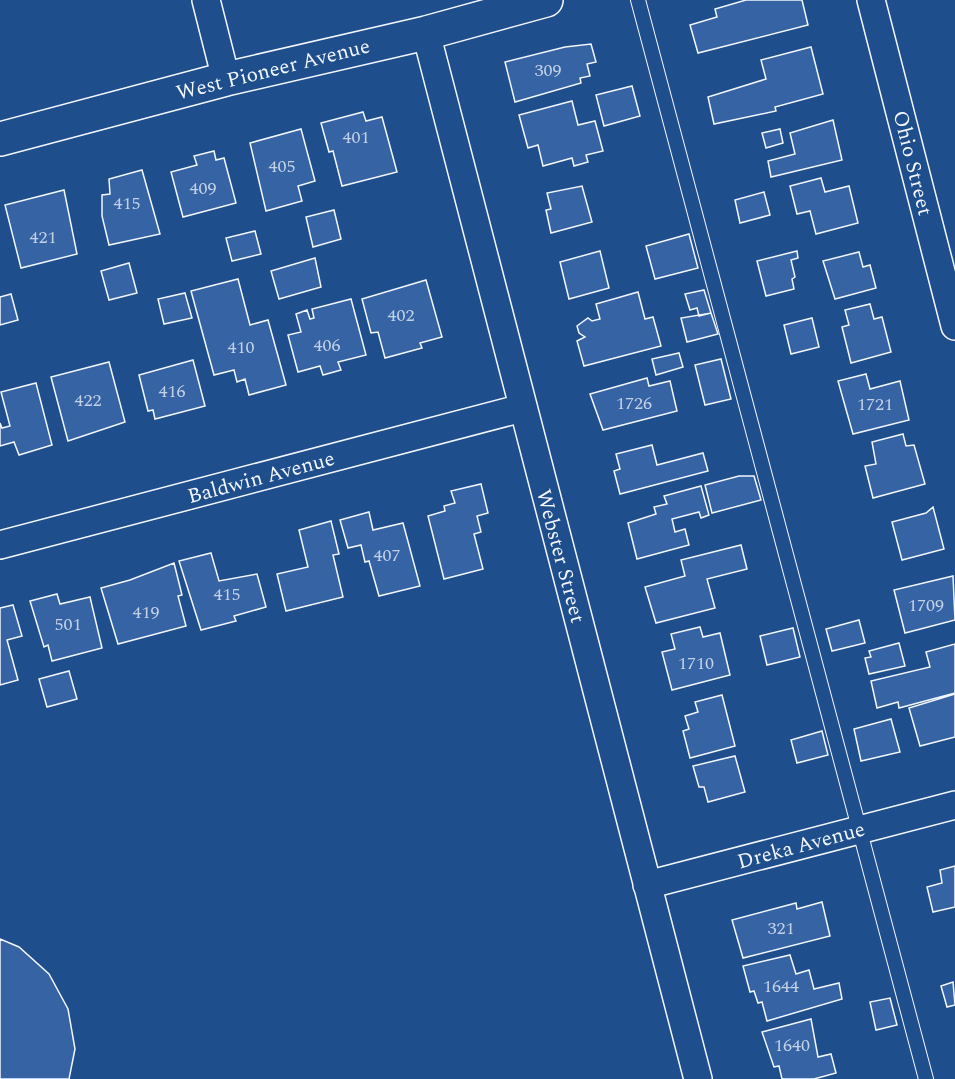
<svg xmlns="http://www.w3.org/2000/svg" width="955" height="1079" viewBox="0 0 955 1079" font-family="Spectral,serif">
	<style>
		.building { fill: #3563a3; stroke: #f2f6ff; stroke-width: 1.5 }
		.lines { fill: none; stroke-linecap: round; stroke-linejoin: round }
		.service-casing { stroke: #f2f6ff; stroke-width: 16 }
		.minor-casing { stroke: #f2f6ff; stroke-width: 30 }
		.tertiary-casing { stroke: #f2f6ff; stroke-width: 36 }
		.service { stroke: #1f4e8c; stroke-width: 14 }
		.minor { stroke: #1f4e8c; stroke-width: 27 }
		.tertiary { stroke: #1f4e8c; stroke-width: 33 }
		.labels { text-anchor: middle; stroke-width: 4.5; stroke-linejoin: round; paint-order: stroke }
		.number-label { font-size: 18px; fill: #c3d1e8 }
		.street-label { font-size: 21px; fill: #f2f6ff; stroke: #1f4e8c }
	</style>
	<rect width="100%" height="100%" fill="#1f4e8c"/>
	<!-- building -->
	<path class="building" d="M 746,0 L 802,0 L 808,25 L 698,53 L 690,25 L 717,17 L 715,9 Z
		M 591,44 L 596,62 L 587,64 L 590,76 L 580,78 L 581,83 L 515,102 L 505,62 L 565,47 Z
		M 811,47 L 823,94 L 775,107 L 776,111 L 714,124 L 708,97 L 766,79 L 761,60 Z
		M 632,86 L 640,116 L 604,126 L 596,95 Z
		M 572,101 L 578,125 L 595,121 L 603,151 L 586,155 L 588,162 L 574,166 L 572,158 L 543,166 L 538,145 L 528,148 L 519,115 Z
		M 363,112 L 366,121 L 382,117 L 397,172 L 342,186 L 333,151 L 329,152 L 321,123 Z
		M 833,120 L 842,160 L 771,177 L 768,161 L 795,154 L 790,133 Z
		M 301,129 L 315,181 L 298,186 L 302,201 L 266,211 L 250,143 Z
		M 780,129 L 783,143 L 766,148 L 762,133 Z
		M 214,151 L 216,160 L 224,158 L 236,203 L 183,217 L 171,172 L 197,165 L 194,156 Z
		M 142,170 L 160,234 L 109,245 L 102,216 L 102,195 L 110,194 L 109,179 Z
		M 821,178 L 825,192 L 849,186 L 858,223 L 816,234 L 810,211 L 797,214 L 790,186 Z
		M 582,186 L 592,222 L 551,233 L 546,210 L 551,209 L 547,193 Z
		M 64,190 L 77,254 L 21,268 L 5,205 Z
		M 764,192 L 770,215 L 740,223 L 735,200 Z
		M 334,210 L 341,239 L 313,247 L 306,217 Z
		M 255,231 L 261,254 L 232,261 L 226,238 Z
		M 689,234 L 698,268 L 655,279 L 646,246 Z
		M 600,251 L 609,288 L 569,299 L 560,262 Z
		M 797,251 L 798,258 L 791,260 L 795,277 L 792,279 L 794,289 L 766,296 L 757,261 Z
		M 859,252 L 863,267 L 870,265 L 876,288 L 835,299 L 823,261 Z
		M 315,258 L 321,287 L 279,299 L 271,271 Z
		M 129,263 L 137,293 L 109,300 L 101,271 Z
		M 238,279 L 250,325 L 268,320 L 286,385 L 249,395 L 245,379 L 237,382 L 234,370 L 214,375 L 191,291 Z
		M 426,280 L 442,337 L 420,343 L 422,348 L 385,358 L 378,332 L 371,333 L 362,299 Z
		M 704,290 L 711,313 L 699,316 L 697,308 L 690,310 L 685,294 Z
		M 638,292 L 645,319 L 653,317 L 661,346 L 584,366 L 577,341 L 585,337 L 579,333 L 577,326 L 588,318 L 592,321 L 600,319 L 596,304 Z
		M 185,293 L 192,318 L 164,324 L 158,299 Z
		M 11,294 L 18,320 L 0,325 L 0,297 Z
		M 351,299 L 366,355 L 338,362 L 341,370 L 323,375 L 320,366 L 298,372 L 288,335 L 301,332 L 296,314 L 307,310 L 310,319 L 314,318 L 312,309 Z
		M 870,304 L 874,319 L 882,317 L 891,352 L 851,363 L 842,327 L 849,325 L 845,310 Z
		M 711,313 L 718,334 L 687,342 L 681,318 Z
		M 812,318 L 819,347 L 791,354 L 784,325 Z
		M 679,353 L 683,367 L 656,375 L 652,359 Z
		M 721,359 L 731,399 L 705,405 L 695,365 Z
		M 193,360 L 205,406 L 155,419 L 153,410 L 148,411 L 139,375 Z
		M 109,362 L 125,422 L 68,441 L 51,377 Z
		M 866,374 L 870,389 L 900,381 L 909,420 L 853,434 L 838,381 Z
		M 647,378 L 649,386 L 670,381 L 677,411 L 603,430 L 590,394 Z
		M 36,383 L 52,445 L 19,455 L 14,442 L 0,446 L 0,423 L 2,428 L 10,426 L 1,392 Z
		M 903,434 L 906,446 L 914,445 L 925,484 L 873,498 L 865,466 L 876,464 L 872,442 Z
		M 652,445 L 657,465 L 703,453 L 708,471 L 620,494 L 614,471 L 620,469 L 616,454 Z
		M 739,476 L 754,476 L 761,500 L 712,513 L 705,485 Z
		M 481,484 L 488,513 L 477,516 L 481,532 L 474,534 L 483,569 L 444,579 L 428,516 L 445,511 L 444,506 L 455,503 L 451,491 Z
		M 701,486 L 709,515 L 701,518 L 699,512 L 672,519 L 675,532 L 685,529 L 689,545 L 637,559 L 628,523 L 656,514 L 654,507 L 667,504 L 664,496 Z
		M 933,507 L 944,549 L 902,560 L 892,522 L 926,513 Z
		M 369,512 L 373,530 L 403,523 L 420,586 L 379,596 L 369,561 L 365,562 L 361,545 L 348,548 L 340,520 Z
		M 331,521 L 339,554 L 333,555 L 343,597 L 286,611 L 277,574 L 308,567 L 299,530 Z
		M 741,545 L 747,569 L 707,579 L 715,608 L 656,623 L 645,587 L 685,576 L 681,560 Z
		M 211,553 L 219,581 L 257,574 L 266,607 L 234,616 L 236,621 L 201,630 L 179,561 Z
		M 174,563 L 182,595 L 178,596 L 186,626 L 118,644 L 101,588 L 130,580 Z
		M 953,576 L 955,620 L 905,633 L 894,590 Z
		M 57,594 L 60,604 L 90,597 L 102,648 L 52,661 L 48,645 L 44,647 L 30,601 Z
		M 13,605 L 22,636 L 7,640 L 18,680 L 0,685 L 0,608 Z
		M 859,620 L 865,643 L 832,651 L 826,629 Z
		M 700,627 L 703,637 L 720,633 L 730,675 L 672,690 L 662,652 L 675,649 L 671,634 Z
		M 793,628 L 800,657 L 767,665 L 760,636 Z
		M 899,643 L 905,666 L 869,674 L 865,658 L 871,657 L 869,651 Z
		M 955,644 L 955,693 L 899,708 L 898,702 L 877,708 L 871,681 L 930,667 L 926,652 Z
		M 69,671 L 77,699 L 47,707 L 39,679 Z
		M 955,694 L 955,737 L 920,746 L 909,708 Z
		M 722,695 L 735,746 L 690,758 L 683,731 L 689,729 L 685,716 L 698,712 L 695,702 Z
		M 891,719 L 900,752 L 861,761 L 854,729 Z
		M 822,731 L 828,755 L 797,763 L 791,740 Z
		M 735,756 L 745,792 L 708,802 L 704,787 L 699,787 L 693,766 Z
		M 955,866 L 955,907 L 933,912 L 927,887 L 942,883 L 940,870 Z
		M 822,902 L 830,936 L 743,958 L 732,920 L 796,903 L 797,909 Z
		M 0,939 L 19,947 L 49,974 L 68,1009 L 75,1049 L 69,1079 L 0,1079 Z
		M 790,955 L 796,974 L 809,970 L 814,989 L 839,983 L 842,999 L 767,1021 L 762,1002 L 758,1003 L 754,991 L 750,992 L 743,966 Z
		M 953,982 L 955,1005 L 947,1007 L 941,986 Z
		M 890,998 L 897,1025 L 876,1030 L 870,1002 Z
		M 811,1019 L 818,1057 L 831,1054 L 836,1073 L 814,1079 L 782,1079 L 779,1066 L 774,1067 L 762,1032 Z"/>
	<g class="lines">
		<defs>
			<path id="service" d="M 638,0 L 926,1079"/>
			<path id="minor" d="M 206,0 L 226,79
				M 871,0 L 955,326
				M 426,33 L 698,1079
				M 0,545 L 522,408
				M 647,885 L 955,805"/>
			<path id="tertiary" d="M 0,139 L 226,79 L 426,33 L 546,0"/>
		</defs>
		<!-- service casing -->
		<use href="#service" class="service-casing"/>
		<!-- minor casing -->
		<use href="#minor" class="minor-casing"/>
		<!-- tertiary casing -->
		<use href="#tertiary" class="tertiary-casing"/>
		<!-- service -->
		<use href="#service" class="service"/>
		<!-- minor -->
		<use href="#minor" class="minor"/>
		<!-- tertiary -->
		<use href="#tertiary" class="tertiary"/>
	</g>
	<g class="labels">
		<!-- number labels -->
		<g class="number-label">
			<text x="548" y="76">309</text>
			<text x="356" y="143">401</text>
			<text x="282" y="172">405</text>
			<text x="203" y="194">409</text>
			<text x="127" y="209">415</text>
			<text x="43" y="243">421</text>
			<text x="401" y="321">402</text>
			<text x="327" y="351">406</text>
			<text x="241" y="353">410</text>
			<text x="172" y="397">416</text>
			<text x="88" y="406">422</text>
			<text x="634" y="409">1726</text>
			<text x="875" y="410">1721</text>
			<text x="387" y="561">407</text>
			<text x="227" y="600">415</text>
			<text x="926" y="611">1709</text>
			<text x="146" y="618">419</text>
			<text x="68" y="630">501</text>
			<text x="696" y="669">1710</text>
			<text x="781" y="934">321</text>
			<text x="781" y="992">1644</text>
			<text x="792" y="1051">1640</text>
		</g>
		<!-- street labels -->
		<g class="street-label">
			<text transform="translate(273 69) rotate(-14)" y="7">West Pioneer Avenue</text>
			<text transform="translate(913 163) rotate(76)" y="7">Ohio Street</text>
			<text transform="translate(261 477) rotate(-15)" y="7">Baldwin Avenue</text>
			<text transform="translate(561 556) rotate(75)" y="7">Webster Street</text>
			<text transform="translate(801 845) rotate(-15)" y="7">Dreka Avenue</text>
		</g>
	</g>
</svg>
